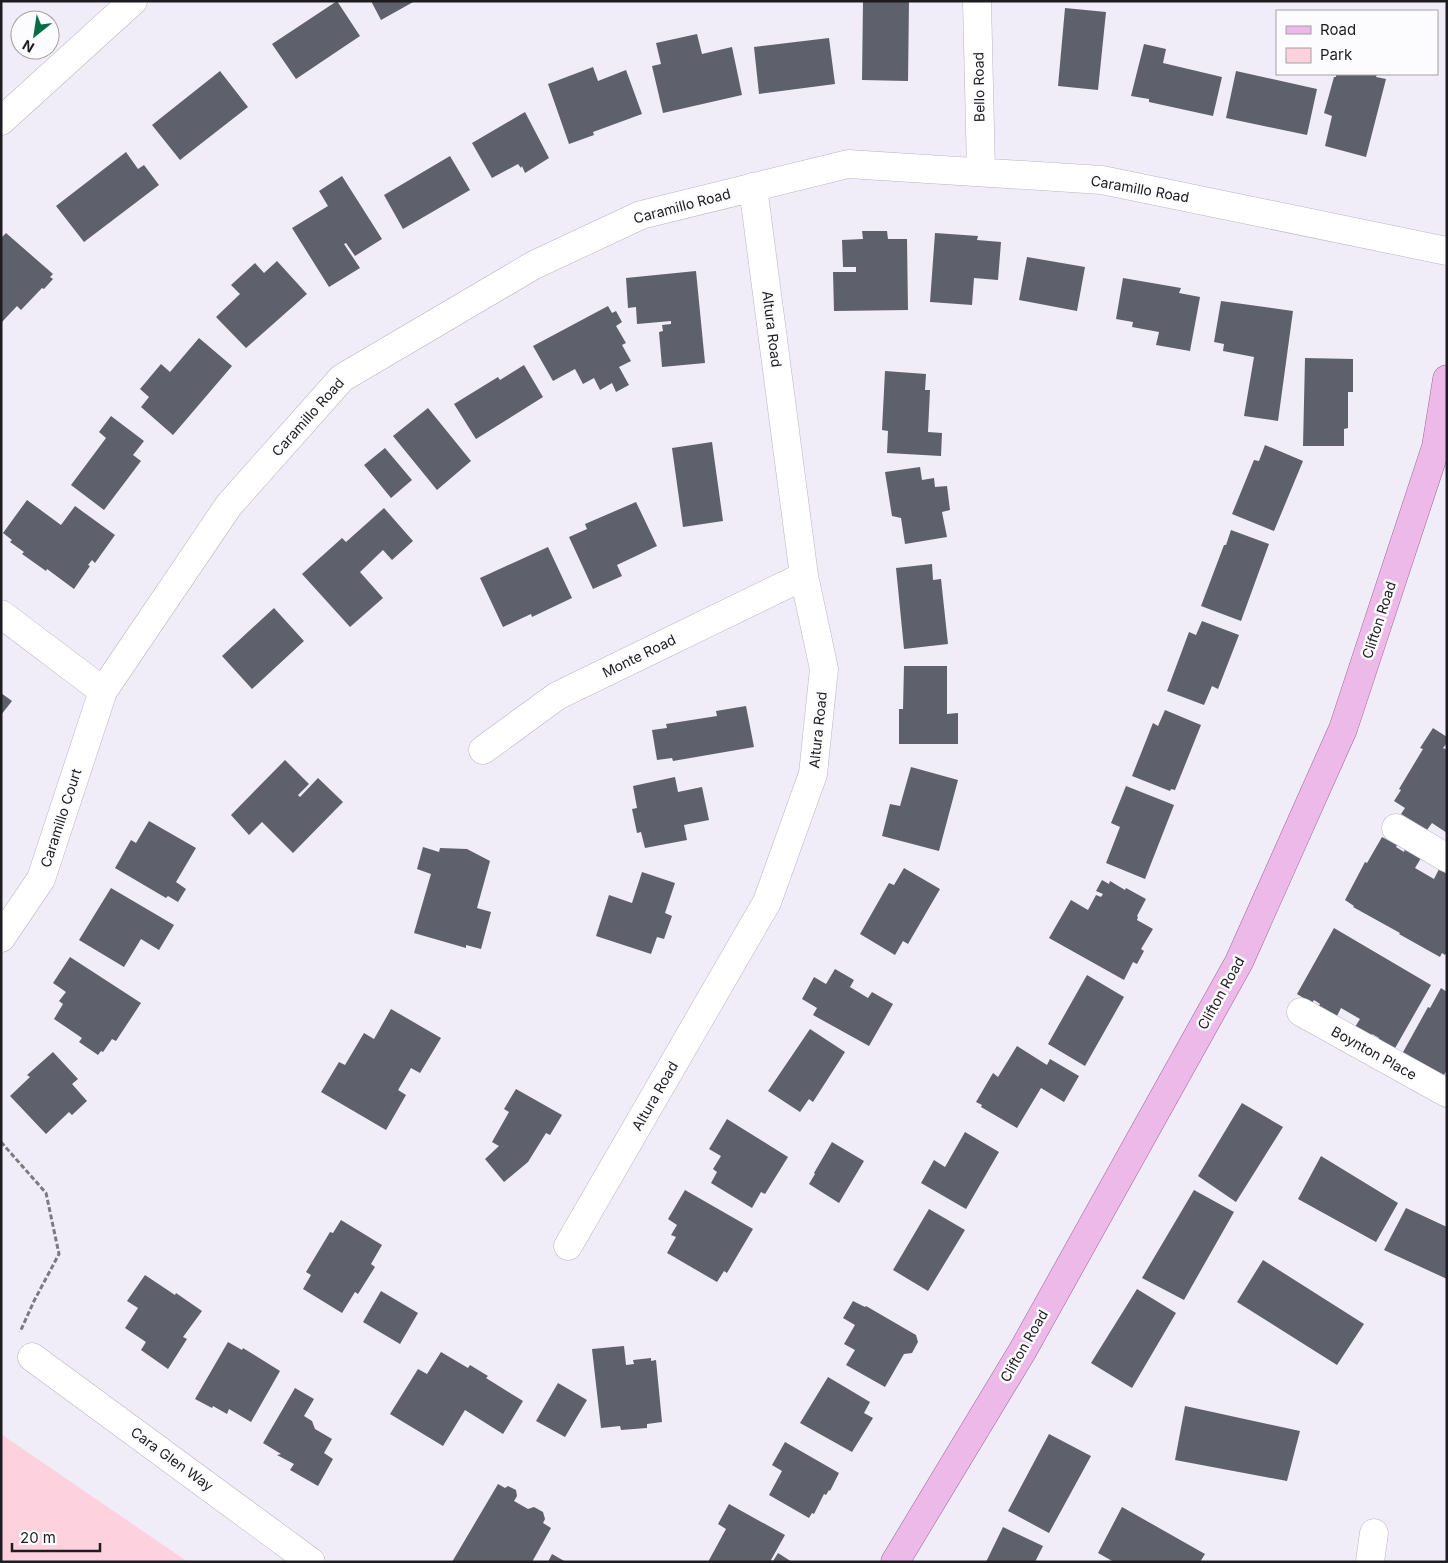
<svg xmlns="http://www.w3.org/2000/svg" width="1448" height="1563" viewBox="0 0 1448 1563" font-family="Inter,sans-serif">
	<style>
		.green { fill: #fed1df }
		.building { fill: #5e616b }
		.lines { fill: none; stroke-linecap: round; stroke-linejoin: round }
		.minor-casing { stroke: #b9b5c1; stroke-width: 29 }
		.major-casing { stroke: #9c649a; stroke-width: 29 }
		.path { stroke: #7c7a81; stroke-width: 3; stroke-dasharray: 5 2.5; stroke-linecap: butt }
		.minor { stroke: #fff; stroke-width: 28 }
		.major { stroke: #edb9e9; stroke-width: 28 }
		.labels { text-anchor: middle; stroke-width: 5; stroke-linejoin: round; paint-order: stroke }
		.street-label { font-size: 14px; fill: #1d1c20; stroke: #fcfbfd }
	</style>
	<rect width="100%" height="100%" fill="#f0ecf8"/>
	<!-- green -->
	<path class="green" d="M 1,1434 L 188,1562 L 1,1562 Z"/>
	<!-- building -->
	<path class="building" d="M 337,1 L 360,36 L 296,79 L 272,44 Z
		M 371,1 L 415,1 L 381,20 Z
		M 863,1 L 909,1 L 908,81 L 862,80 Z
		M 1065,8 L 1106,12 L 1098,90 L 1058,86 Z
		M 697,34 L 702,54 L 732,47 L 742,95 L 663,113 L 652,66 L 661,64 L 656,43 Z
		M 829,38 L 835,84 L 759,94 L 754,47 Z
		M 1144,44 L 1166,49 L 1163,63 L 1222,77 L 1213,116 L 1149,102 L 1149,99 L 1131,96 Z
		M 593,67 L 598,81 L 626,70 L 642,114 L 593,132 L 594,135 L 569,144 L 548,84 Z
		M 220,71 L 248,107 L 180,160 L 152,125 Z
		M 1236,71 L 1317,89 L 1307,135 L 1226,118 Z
		M 1336,74 L 1377,74 L 1376,77 L 1386,79 L 1366,157 L 1325,146 L 1332,116 L 1324,113 L 1334,77 L 1336,77 Z
		M 525,112 L 549,158 L 525,173 L 522,166 L 521,168 L 518,164 L 492,178 L 472,143 Z
		M 126,152 L 138,169 L 144,165 L 159,185 L 84,242 L 56,206 Z
		M 450,156 L 470,190 L 403,229 L 384,195 Z
		M 342,176 L 382,239 L 355,256 L 346,243 L 344,244 L 360,268 L 329,287 L 292,228 L 328,206 L 319,191 Z
		M 862,231 L 887,231 L 888,239 L 907,239 L 908,310 L 834,311 L 833,272 L 856,272 L 856,267 L 843,267 L 842,240 L 863,239 Z
		M 6,233 L 53,274 L 50,277 L 53,279 L 44,289 L 42,288 L 21,310 L 17,306 L 2,322 L 1,238 Z
		M 935,233 L 978,236 L 977,240 L 1001,242 L 998,280 L 974,278 L 972,305 L 930,302 Z
		M 1027,257 L 1085,267 L 1077,311 L 1019,300 Z
		M 277,261 L 307,294 L 246,348 L 216,317 L 240,294 L 231,285 L 255,263 L 264,273 Z
		M 696,271 L 705,363 L 662,367 L 659,332 L 663,331 L 662,325 L 671,324 L 671,321 L 637,324 L 636,307 L 628,308 L 626,278 Z
		M 1123,278 L 1181,288 L 1179,293 L 1200,297 L 1190,351 L 1156,345 L 1159,332 L 1132,327 L 1133,322 L 1116,319 Z
		M 1221,301 L 1293,311 L 1278,421 L 1244,416 L 1254,357 L 1223,351 L 1224,344 L 1214,342 Z
		M 608,306 L 612,313 L 616,311 L 622,322 L 616,326 L 626,343 L 622,345 L 631,361 L 619,367 L 629,385 L 616,392 L 612,383 L 600,390 L 594,378 L 583,384 L 575,369 L 553,381 L 533,346 Z
		M 199,338 L 232,366 L 173,435 L 141,407 L 149,397 L 140,389 L 161,364 L 170,372 Z
		M 1305,358 L 1353,359 L 1353,392 L 1348,392 L 1348,428 L 1344,429 L 1344,446 L 1303,446 Z
		M 524,365 L 543,397 L 476,439 L 454,404 L 498,377 L 500,380 Z
		M 885,371 L 926,374 L 925,390 L 930,390 L 928,432 L 942,433 L 941,456 L 887,453 L 888,431 L 882,430 Z
		M 428,408 L 471,461 L 437,490 L 393,436 Z
		M 111,416 L 144,441 L 133,455 L 141,461 L 104,510 L 71,485 L 106,438 L 99,432 Z
		M 712,442 L 723,521 L 683,527 L 672,448 Z
		M 1265,445 L 1303,461 L 1274,531 L 1232,514 L 1254,460 L 1259,461 Z
		M 385,448 L 412,480 L 391,498 L 364,465 Z
		M 920,467 L 922,480 L 934,478 L 935,487 L 947,486 L 950,510 L 942,512 L 947,537 L 905,544 L 901,518 L 892,516 L 885,472 Z
		M 27,500 L 61,525 L 75,506 L 115,535 L 95,563 L 92,560 L 88,565 L 90,566 L 74,589 L 47,569 L 46,571 L 22,554 L 24,552 L 10,542 L 12,540 L 3,533 Z
		M 636,502 L 657,546 L 617,565 L 622,576 L 593,589 L 569,537 L 587,529 L 585,524 Z
		M 384,508 L 413,541 L 392,560 L 383,550 L 360,572 L 383,598 L 350,627 L 302,574 L 342,538 L 346,542 Z
		M 1231,530 L 1269,544 L 1241,621 L 1201,606 L 1224,545 L 1226,545 Z
		M 548,547 L 572,598 L 532,617 L 531,614 L 503,627 L 480,578 Z
		M 932,564 L 933,580 L 941,579 L 948,644 L 904,649 L 896,568 Z
		M 274,608 L 304,641 L 252,689 L 222,656 Z
		M 1202,621 L 1239,635 L 1218,689 L 1212,686 L 1204,705 L 1167,691 L 1189,632 L 1196,635 Z
		M 904,666 L 947,666 L 947,714 L 958,713 L 958,744 L 899,744 L 899,709 L 903,709 Z
		M 1,693 L 12,701 L 1,715 Z
		M 746,706 L 754,747 L 673,761 L 672,758 L 657,760 L 652,730 L 667,728 L 666,724 L 717,716 L 716,711 Z
		M 1165,710 L 1201,725 L 1175,790 L 1171,789 L 1170,791 L 1132,776 L 1153,723 L 1158,726 Z
		M 1433,728 L 1447,737 L 1447,743 L 1443,748 L 1447,750 L 1447,833 L 1432,823 L 1427,830 L 1401,814 L 1405,808 L 1394,801 L 1401,790 L 1399,789 L 1423,749 L 1420,748 Z
		M 285,760 L 309,784 L 298,795 L 300,797 L 318,778 L 343,802 L 293,853 L 262,822 L 249,835 L 231,815 Z
		M 911,767 L 958,780 L 939,851 L 882,836 L 890,804 L 900,806 Z
		M 675,777 L 678,792 L 702,787 L 709,820 L 684,825 L 687,840 L 645,848 L 641,832 L 637,833 L 632,809 L 637,808 L 633,786 Z
		M 1126,786 L 1174,805 L 1145,879 L 1106,863 L 1120,827 L 1111,823 Z
		M 149,821 L 196,848 L 176,882 L 186,889 L 178,902 L 168,896 L 166,898 L 115,868 L 131,840 L 136,843 Z
		M 1382,837 L 1397,845 L 1396,847 L 1404,852 L 1405,849 L 1421,858 L 1415,868 L 1434,879 L 1439,869 L 1447,874 L 1447,952 L 1445,955 L 1442,953 L 1440,957 L 1431,952 L 1399,934 L 1400,933 L 1353,907 L 1354,906 L 1345,900 L 1365,862 L 1367,863 Z
		M 423,847 L 439,852 L 440,848 L 467,849 L 490,861 L 477,908 L 491,912 L 481,949 L 466,945 L 466,948 L 414,933 L 431,874 L 417,869 Z
		M 904,868 L 940,889 L 908,944 L 903,941 L 895,955 L 860,934 L 889,883 L 894,885 Z
		M 642,872 L 675,883 L 665,913 L 672,916 L 664,939 L 657,937 L 651,954 L 596,936 L 609,895 L 632,903 Z
		M 1102,880 L 1109,884 L 1110,881 L 1125,890 L 1126,888 L 1146,899 L 1137,916 L 1138,917 L 1137,920 L 1153,929 L 1141,949 L 1144,951 L 1137,964 L 1133,962 L 1124,980 L 1049,938 L 1071,900 L 1088,910 L 1096,895 L 1101,897 L 1103,894 L 1096,891 Z
		M 111,888 L 174,925 L 159,950 L 141,939 L 124,967 L 79,940 Z
		M 1334,928 L 1431,985 L 1394,1050 L 1378,1040 L 1379,1038 L 1372,1034 L 1371,1037 L 1355,1027 L 1360,1019 L 1341,1008 L 1337,1016 L 1319,1006 L 1320,1004 L 1314,1000 L 1312,1003 L 1297,994 Z
		M 70,957 L 141,1003 L 116,1041 L 112,1039 L 103,1052 L 101,1051 L 98,1055 L 79,1042 L 82,1038 L 54,1019 L 63,1004 L 59,1001 L 66,992 L 53,983 Z
		M 835,969 L 854,980 L 850,987 L 868,998 L 872,992 L 893,1004 L 869,1046 L 813,1015 L 817,1008 L 802,999 L 814,977 L 826,984 Z
		M 1087,975 L 1124,997 L 1085,1066 L 1048,1044 Z
		M 1441,988 L 1447,992 L 1447,1070 L 1442,1078 L 1402,1054 L 1428,1007 L 1430,1008 Z
		M 391,1009 L 441,1038 L 420,1073 L 411,1068 L 398,1090 L 406,1095 L 386,1130 L 321,1092 L 339,1062 L 345,1065 L 364,1033 L 374,1039 Z
		M 810,1029 L 845,1052 L 813,1102 L 809,1099 L 800,1112 L 768,1091 Z
		M 1017,1046 L 1047,1065 L 1050,1059 L 1079,1076 L 1064,1102 L 1041,1088 L 1017,1128 L 981,1107 L 982,1105 L 976,1102 L 993,1073 L 998,1077 Z
		M 53,1052 L 78,1079 L 72,1084 L 87,1101 L 72,1115 L 69,1112 L 46,1134 L 10,1096 L 30,1077 L 27,1075 Z
		M 516,1089 L 562,1115 L 550,1135 L 546,1133 L 528,1162 L 504,1182 L 485,1159 L 499,1146 L 492,1142 L 509,1112 L 504,1109 Z
		M 1242,1103 L 1283,1127 L 1236,1202 L 1198,1176 Z
		M 727,1119 L 788,1157 L 765,1194 L 761,1192 L 752,1208 L 711,1183 L 717,1172 L 713,1169 L 721,1156 L 709,1149 Z
		M 965,1132 L 999,1152 L 966,1209 L 921,1183 L 934,1160 L 945,1167 Z
		M 832,1142 L 864,1161 L 839,1203 L 809,1184 L 815,1174 L 814,1173 Z
		M 1321,1156 L 1398,1203 L 1376,1242 L 1298,1199 Z
		M 685,1190 L 753,1229 L 727,1273 L 724,1271 L 717,1282 L 667,1253 L 676,1237 L 671,1235 L 677,1225 L 668,1219 Z
		M 1194,1190 L 1234,1212 L 1184,1300 L 1142,1278 Z
		M 1406,1208 L 1447,1227 L 1447,1279 L 1384,1250 Z
		M 929,1209 L 965,1230 L 928,1291 L 893,1270 Z
		M 341,1220 L 382,1245 L 371,1264 L 375,1267 L 358,1294 L 355,1292 L 342,1313 L 303,1289 L 311,1275 L 306,1272 L 330,1232 L 333,1233 Z
		M 1263,1260 L 1364,1324 L 1337,1365 L 1237,1302 Z
		M 145,1275 L 175,1295 L 176,1293 L 202,1311 L 183,1337 L 187,1339 L 168,1369 L 141,1350 L 146,1342 L 125,1328 L 138,1308 L 127,1301 Z
		M 1137,1289 L 1176,1313 L 1132,1388 L 1091,1363 Z
		M 381,1291 L 418,1313 L 400,1344 L 363,1322 Z
		M 853,1301 L 865,1307 L 866,1306 L 916,1335 L 918,1342 L 912,1353 L 904,1354 L 885,1387 L 846,1365 L 855,1350 L 844,1344 L 855,1325 L 843,1318 Z
		M 228,1342 L 242,1350 L 243,1348 L 280,1371 L 251,1422 L 229,1409 L 227,1414 L 213,1406 L 212,1408 L 195,1399 Z
		M 624,1346 L 626,1365 L 634,1364 L 633,1360 L 651,1358 L 651,1361 L 656,1360 L 662,1422 L 647,1424 L 647,1428 L 621,1430 L 620,1426 L 601,1428 L 592,1349 Z
		M 441,1352 L 468,1368 L 470,1365 L 488,1376 L 486,1378 L 523,1401 L 503,1434 L 465,1410 L 443,1446 L 390,1414 L 418,1369 L 427,1374 Z
		M 828,1377 L 870,1402 L 864,1413 L 873,1418 L 852,1452 L 800,1423 Z
		M 558,1383 L 587,1400 L 565,1437 L 536,1421 Z
		M 295,1388 L 314,1399 L 304,1416 L 312,1421 L 315,1429 L 332,1439 L 324,1453 L 333,1459 L 318,1486 L 290,1470 L 294,1464 L 277,1455 L 281,1454 L 263,1443 Z
		M 1185,1406 L 1300,1431 L 1287,1481 L 1175,1460 Z
		M 1049,1434 L 1091,1456 L 1049,1533 L 1008,1511 Z
		M 785,1442 L 839,1473 L 830,1491 L 829,1490 L 826,1495 L 824,1494 L 814,1514 L 812,1513 L 809,1518 L 769,1495 L 782,1471 L 772,1465 Z
		M 498,1484 L 505,1488 L 508,1486 L 516,1490 L 517,1496 L 514,1501 L 528,1509 L 534,1507 L 543,1512 L 545,1519 L 543,1523 L 551,1528 L 532,1562 L 452,1562 Z
		M 729,1504 L 785,1535 L 771,1560 L 773,1561 L 778,1553 L 792,1562 L 708,1562 L 726,1529 L 718,1524 Z
		M 1122,1507 L 1205,1554 L 1200,1562 L 1114,1562 L 1098,1553 Z
		M 1003,1527 L 1043,1546 L 1035,1562 L 986,1562 Z
		M 552,1554 L 566,1562 L 548,1562 Z"/>
	<g class="lines">
		<defs>
			<path id="minor" d="M 977,1 L 981,172
				M 1,121 L 133,1
				M 1,614 L 103,691
				M 483,750 L 557,696 L 804,576
				M 1396,828 L 1447,858
				M 1,938 L 41,879 L 103,691 L 229,505 L 342,378 L 534,265 L 641,215 L 848,164 L 1102,180 L 1447,251
				M 1301,1012 L 1447,1093
				M 568,1246 L 767,902 L 813,774 L 824,669 L 804,576 L 753,187
				M 32,1357 L 311,1562
				M 1370,1562 L 1374,1533"/>
			<path id="major" d="M 895,1562 L 1023,1350 L 1239,962 L 1343,729 L 1436,447 L 1447,379"/>
		</defs>
		<!-- minor casing -->
		<use href="#minor" class="minor-casing"/>
		<!-- major casing -->
		<use href="#major" class="major-casing"/>
		<!-- path -->
		<path class="path" d="M 1,1142 L 46,1193 L 59,1254 L 34,1301 L 20,1332"/>
		<!-- minor -->
		<use href="#minor" class="minor"/>
		<!-- major -->
		<use href="#major" class="major"/>
	</g>
	<g class="labels">
		<!-- street labels -->
		<g class="street-label">
			<text transform="translate(979 87) rotate(-91)" y="5">Bello Road</text>
			<text transform="translate(1140 189) rotate(10)" y="5">Caramillo Road</text>
			<text transform="translate(682 206) rotate(-15)" y="5">Caramillo Road</text>
			<text transform="translate(772 329) rotate(83)" y="5">Altura Road</text>
			<text transform="translate(308 417) rotate(-48)" y="5">Caramillo Road</text>
			<text transform="translate(1379 620) rotate(-72)" y="5">Clifton Road</text>
			<text transform="translate(639 656) rotate(-26)" y="5">Monte Road</text>
			<text transform="translate(818 730) rotate(-84)" y="5">Altura Road</text>
			<text transform="translate(61 818) rotate(-72)" y="5">Caramillo Court</text>
			<text transform="translate(1221 993) rotate(-61)" y="5">Clifton Road</text>
			<text transform="translate(1374 1053) rotate(29)" y="5">Boynton Place</text>
			<text transform="translate(655 1096) rotate(-60)" y="5">Altura Road</text>
			<text transform="translate(1024 1346) rotate(-60)" y="5">Clifton Road</text>
			<text transform="translate(172 1459) rotate(36)" y="5">Cara Glen Way</text>
		</g>
	</g>
	<!-- border -->
	<rect width="1448" height="1563" fill="none" stroke="#1d1c20" stroke-width="5"/>
	<!-- legend -->
	<rect x="1276" y="10" width="162" height="65" fill="#fcfbfd" stroke="#a3a2a5"/>
	<rect x="1286" y="26" width="25" height="8" fill="#edb9e9" stroke="#a3a2a5"/>
	<text x="1320" y="35" font-size="15" fill="#1d1c20">Road</text>
	<rect x="1286" y="48" width="25" height="15" fill="#fed1df" stroke="#a3a2a5"/>
	<text x="1320" y="60" font-size="15" fill="#1d1c20">Park</text>
	<!-- north arrow -->
	<g transform="translate(35 35) rotate(210)"><circle r="24" fill="#fcfbfd" stroke="#a3a2a5"/>
	<path d="M0-4L9 19L0 12L-9 19Z" fill="#006f47"/>
	<text y="-8" font-size="14" font-weight="bold" text-anchor="middle" fill="#1d1c20">N</text>
	</g>
	<!-- scale -->
	<path d="M12 1543v8h88v-8" fill="none" stroke="#1d1c20" stroke-width="2.5"/>
	<text x="20" y="1543" font-size="15" fill="#1d1c20" stroke="#fcfbfd" stroke-width="4" paint-order="stroke">20 m</text>
</svg>
